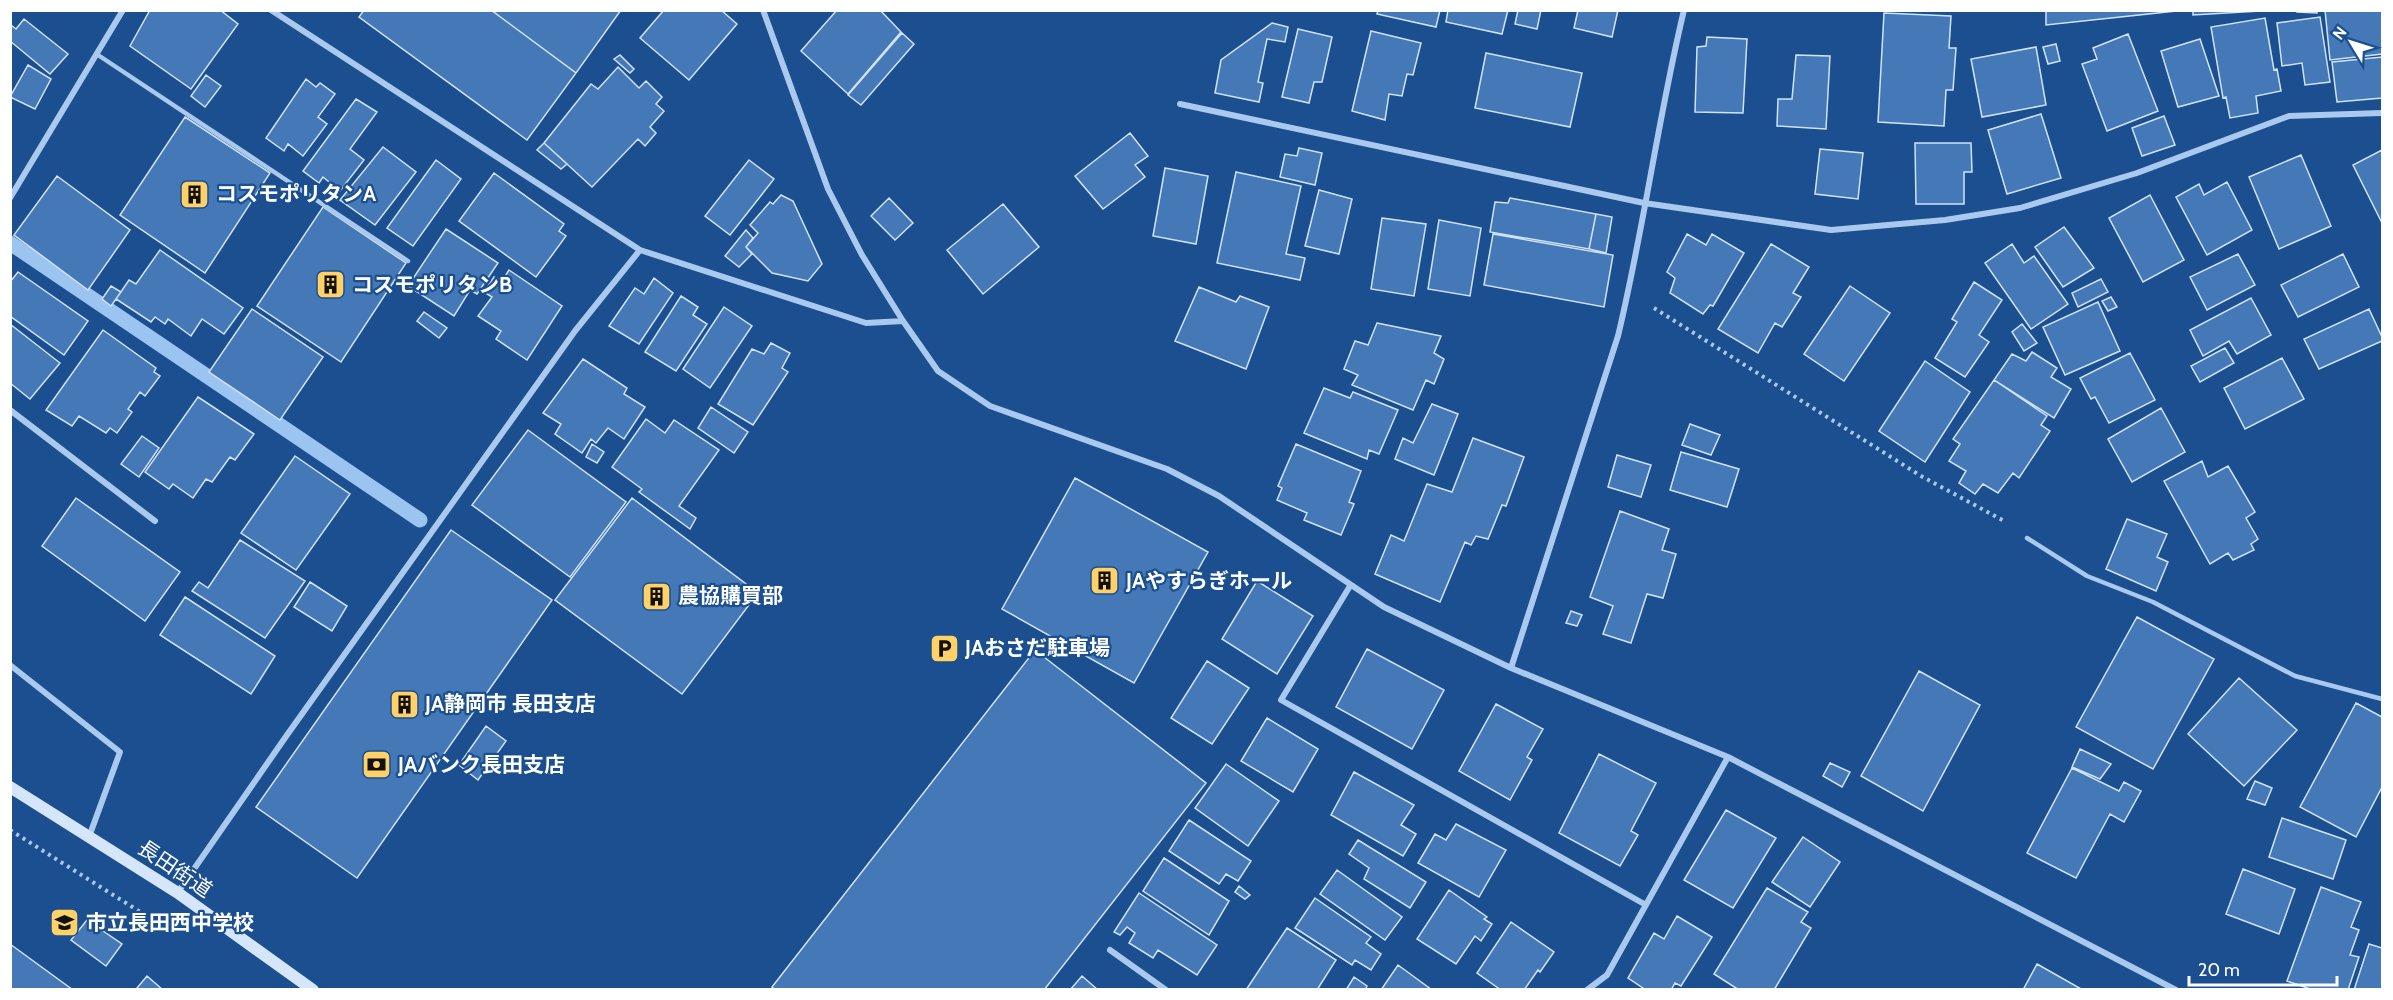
<svg xmlns="http://www.w3.org/2000/svg" width="2393" height="1000" viewBox="0 0 2393 1000" font-family="Cabin,'Noto Sans JP',sans-serif">
	<style>
		.lines { fill: none; stroke-linecap: round; stroke-linejoin: round }
		.stream { stroke: #9cc4f0; stroke-width: 15 }
		.building { fill: #4478b7; stroke: #cfe3fa; stroke-width: 1.5 }
		.path { stroke: #a9c9ee; stroke-width: 4; stroke-dasharray: 3 4.5; stroke-linecap: butt }
		.service { stroke: #a9c9ee; stroke-width: 4.5 }
		.minor { stroke: #a9c9ee; stroke-width: 6 }
		.secondary { stroke: #d6e6fa; stroke-width: 12 }
		.labels { text-anchor: middle; stroke-width: 4.5; stroke-linejoin: round; paint-order: stroke }
		.poi-label { font-size: 21px; font-weight: bold; fill: #fff; stroke: #1b4f8f; text-anchor: start }
		.street-label { font-size: 21px; fill: #fff; stroke: #1b4f8f }
	</style>
	<rect width="100%" height="100%" fill="#1b4f8f"/>
	<g class="lines">
		<!-- stream -->
		<path class="stream" d="M 10,243 L 420,520"/>
	</g>
	<!-- building -->
	<path class="building" d="M 150,10 L 220,10 L 238,24 L 191,89 L 130,46 Z
		M 364,10 L 491,10 L 576,73 L 527,140 L 359,17 Z
		M 491,10 L 621,10 L 576,73 Z
		M 664,10 L 721,10 L 737,24 L 689,80 L 640,38 Z
		M 837,10 L 880,10 L 901,32 L 848,94 L 801,51 Z
		M 1378,10 L 1440,10 L 1436,27 L 1377,14 Z
		M 1448,10 L 1508,10 L 1502,34 L 1446,22 Z
		M 1518,10 L 1541,10 L 1537,29 L 1515,24 Z
		M 1578,10 L 1618,10 L 1612,37 L 1574,28 Z
		M 2046,10 L 2176,10 L 2176,11 L 2046,25 Z
		M 2193,10 L 2260,10 L 2260,11 L 2193,15 Z
		M 2297,10 L 2317,10 L 2317,13 L 2297,12 Z
		M 2325,10 L 2382,10 L 2382,54 L 2330,60 Z
		M 1884,13 L 1951,16 L 1949,48 L 1956,48 L 1953,90 L 1946,90 L 1944,126 L 1878,122 Z
		M 2320,17 L 2330,82 L 2305,85 L 2302,63 L 2282,66 L 2277,23 Z
		M 2265,18 L 2274,70 L 2277,69 L 2281,91 L 2256,96 L 2258,113 L 2230,118 L 2226,97 L 2223,98 L 2211,27 Z
		M 24,19 L 68,54 L 50,74 L 10,41 L 10,27 L 12,26 L 16,29 Z
		M 1272,23 L 1288,27 L 1285,42 L 1267,39 L 1258,82 L 1263,83 L 1259,102 L 1215,93 L 1221,60 Z
		M 1298,29 L 1332,37 L 1322,82 L 1314,82 L 1309,103 L 1282,97 Z
		M 1371,31 L 1421,43 L 1413,75 L 1407,74 L 1402,96 L 1389,94 L 1385,120 L 1352,111 Z
		M 902,33 L 914,44 L 861,105 L 848,95 Z
		M 2128,34 L 2158,111 L 2107,131 L 2082,64 L 2097,59 L 2093,48 Z
		M 1707,37 L 1747,39 L 1743,113 L 1695,112 L 1697,47 L 1706,46 Z
		M 2200,39 L 2219,96 L 2178,107 L 2161,51 Z
		M 2056,44 L 2060,61 L 2048,64 L 2043,47 Z
		M 2036,47 L 2046,105 L 1982,117 L 1971,59 Z
		M 1486,53 L 1582,73 L 1570,127 L 1475,108 Z
		M 620,55 L 634,69 L 630,73 L 614,59 Z
		M 1796,55 L 1830,56 L 1826,129 L 1777,126 L 1778,99 L 1792,99 Z
		M 2382,57 L 2382,98 L 2337,102 L 2332,62 Z
		M 28,65 L 51,79 L 35,109 L 10,97 Z
		M 618,67 L 639,88 L 646,81 L 662,97 L 656,104 L 664,111 L 650,127 L 656,133 L 645,146 L 638,139 L 592,187 L 544,143 L 591,84 L 598,89 Z
		M 206,75 L 221,86 L 205,107 L 191,96 Z
		M 306,79 L 316,87 L 320,83 L 335,94 L 318,117 L 327,124 L 303,156 L 288,144 L 284,151 L 266,138 Z
		M 356,99 L 377,112 L 350,149 L 364,160 L 340,191 L 323,177 L 319,183 L 303,171 Z
		M 2041,114 L 2061,178 L 2007,194 L 1988,130 Z
		M 2164,116 L 2175,145 L 2142,156 L 2132,128 Z
		M 185,117 L 270,173 L 205,273 L 120,215 Z
		M 1130,133 L 1148,156 L 1135,165 L 1145,177 L 1103,209 L 1075,176 Z
		M 544,143 L 567,164 L 561,169 L 537,150 Z
		M 1915,143 L 1971,143 L 1972,172 L 1964,172 L 1964,204 L 1916,204 Z
		M 383,147 L 416,172 L 375,225 L 340,200 Z
		M 1299,148 L 1322,153 L 1315,185 L 1280,177 L 1285,154 L 1297,156 Z
		M 1820,149 L 1863,153 L 1858,199 L 1815,194 Z
		M 2382,150 L 2382,223 L 2353,165 Z
		M 2301,155 L 2331,226 L 2279,249 L 2249,177 Z
		M 436,160 L 461,179 L 413,246 L 387,228 Z
		M 749,160 L 774,179 L 730,235 L 705,216 Z
		M 1165,168 L 1208,176 L 1196,244 L 1153,236 Z
		M 1236,172 L 1301,186 L 1286,254 L 1305,258 L 1300,280 L 1217,263 Z
		M 494,173 L 564,224 L 559,231 L 566,236 L 536,277 L 459,221 Z
		M 57,176 L 130,230 L 88,290 L 14,235 Z
		M 2227,182 L 2252,230 L 2207,255 L 2176,197 L 2199,184 L 2204,195 Z
		M 1319,190 L 1352,199 L 1339,254 L 1305,246 Z
		M 781,195 L 793,201 L 822,264 L 808,281 L 772,273 L 746,247 L 758,233 L 750,225 L 770,202 L 773,204 Z
		M 2150,195 L 2184,260 L 2143,282 L 2109,218 Z
		M 889,198 L 913,223 L 895,240 L 871,216 Z
		M 1510,198 L 1596,214 L 1589,249 L 1490,232 L 1495,202 L 1508,203 Z
		M 1003,204 L 1039,247 L 983,294 L 947,250 Z
		M 323,207 L 406,263 L 341,362 L 257,306 Z
		M 1596,214 L 1612,217 L 1606,253 L 1589,249 Z
		M 1382,218 L 1426,224 L 1414,296 L 1371,289 Z
		M 1439,220 L 1481,228 L 1470,296 L 1428,289 Z
		M 2064,227 L 2094,268 L 2063,287 L 2035,247 Z
		M 446,229 L 498,263 L 477,294 L 470,290 L 454,316 L 408,286 Z
		M 746,230 L 753,238 L 746,247 L 752,254 L 739,267 L 725,256 Z
		M 1493,234 L 1613,255 L 1604,307 L 1484,285 Z
		M 1687,234 L 1706,245 L 1712,234 L 1744,253 L 1713,306 L 1710,305 L 1703,314 L 1670,293 L 1675,278 L 1667,272 Z
		M 1771,244 L 1809,267 L 1793,293 L 1801,297 L 1782,327 L 1775,323 L 1758,353 L 1718,329 Z
		M 2012,244 L 2024,263 L 2034,256 L 2068,304 L 2031,329 L 1985,263 Z
		M 160,250 L 243,308 L 224,334 L 202,319 L 191,336 L 168,319 L 165,324 L 155,317 L 151,322 L 116,299 L 129,280 L 136,284 Z
		M 2238,254 L 2255,285 L 2207,310 L 2190,277 Z
		M 2343,254 L 2359,287 L 2298,317 L 2281,285 Z
		M 509,270 L 562,306 L 527,360 L 496,339 L 501,331 L 478,316 L 492,297 L 484,292 L 494,277 L 502,281 Z
		M 18,272 L 88,321 L 64,355 L 10,316 L 10,282 Z
		M 654,278 L 673,293 L 639,344 L 609,326 L 635,288 L 644,294 Z
		M 2101,279 L 2108,292 L 2078,307 L 2072,293 Z
		M 1974,282 L 2002,300 L 1979,335 L 1989,342 L 1965,377 L 1935,358 L 1957,322 L 1952,319 Z
		M 111,286 L 121,292 L 111,306 L 102,299 Z
		M 1850,286 L 1890,313 L 1844,381 L 1804,354 Z
		M 1199,287 L 1236,302 L 1240,296 L 1269,307 L 1246,369 L 1175,341 Z
		M 681,296 L 698,307 L 693,315 L 707,324 L 676,371 L 645,352 Z
		M 2111,297 L 2117,307 L 2108,311 L 2102,301 Z
		M 2251,298 L 2271,335 L 2237,354 L 2229,341 L 2203,356 L 2190,330 Z
		M 2098,302 L 2120,351 L 2065,375 L 2043,327 Z
		M 724,307 L 752,326 L 710,388 L 683,369 Z
		M 252,309 L 323,357 L 280,420 L 209,372 Z
		M 2369,309 L 2382,337 L 2382,341 L 2319,369 L 2304,339 Z
		M 424,312 L 447,328 L 439,338 L 417,321 Z
		M 1377,323 L 1441,336 L 1434,353 L 1444,359 L 1434,384 L 1426,380 L 1413,410 L 1352,385 L 1358,375 L 1344,369 L 1355,341 L 1368,345 Z
		M 10,324 L 60,363 L 30,399 L 10,383 Z
		M 2022,324 L 2037,343 L 2024,351 L 2012,332 Z
		M 103,330 L 156,368 L 154,372 L 160,376 L 145,396 L 140,392 L 128,409 L 132,412 L 117,433 L 110,428 L 106,433 L 79,416 L 72,426 L 46,410 Z
		M 771,343 L 790,353 L 782,368 L 788,372 L 753,425 L 718,404 L 752,349 L 764,354 Z
		M 2225,348 L 2234,363 L 2200,382 L 2191,366 Z
		M 2032,352 L 2057,368 L 2051,377 L 2071,389 L 2054,418 L 1994,380 L 2012,354 L 2026,361 Z
		M 2130,353 L 2155,400 L 2109,423 L 2095,397 L 2091,399 L 2080,378 Z
		M 2282,358 L 2304,399 L 2245,429 L 2224,388 Z
		M 583,359 L 627,388 L 624,394 L 645,407 L 624,439 L 608,428 L 596,443 L 591,439 L 582,453 L 555,434 L 561,424 L 543,413 Z
		M 1925,361 L 1970,392 L 1925,462 L 1879,431 Z
		M 1994,380 L 2047,416 L 2041,425 L 2050,431 L 2019,478 L 2013,473 L 1998,493 L 1983,484 L 1975,494 L 1959,483 L 1966,471 L 1949,461 L 1960,444 L 1953,439 Z
		M 1324,388 L 1350,398 L 1353,392 L 1398,410 L 1379,454 L 1369,450 L 1367,459 L 1304,433 Z
		M 198,397 L 254,434 L 235,460 L 230,457 L 212,482 L 206,479 L 193,498 L 173,484 L 169,489 L 145,472 Z
		M 1432,404 L 1458,414 L 1434,475 L 1395,459 L 1403,438 L 1413,443 Z
		M 711,407 L 748,432 L 734,453 L 698,428 Z
		M 2161,408 L 2185,452 L 2132,482 L 2108,439 Z
		M 646,419 L 665,433 L 674,420 L 719,450 L 679,506 L 696,518 L 690,529 L 639,492 L 642,489 L 612,467 Z
		M 1690,424 L 1720,435 L 1711,455 L 1682,445 Z
		M 528,430 L 626,502 L 570,577 L 472,505 Z
		M 142,436 L 159,448 L 139,477 L 121,464 Z
		M 1473,438 L 1524,457 L 1506,506 L 1502,505 L 1488,539 L 1476,536 L 1471,545 L 1465,542 L 1440,602 L 1375,574 L 1391,535 L 1404,541 L 1427,484 L 1452,492 Z
		M 592,444 L 604,452 L 597,463 L 586,457 Z
		M 1296,444 L 1361,471 L 1349,502 L 1354,504 L 1341,535 L 1304,520 L 1307,513 L 1277,500 L 1282,488 L 1278,486 Z
		M 1681,452 L 1739,469 L 1727,507 L 1670,490 Z
		M 1617,455 L 1651,465 L 1641,497 L 1608,487 Z
		M 295,456 L 350,494 L 296,570 L 241,533 Z
		M 2202,461 L 2208,477 L 2228,466 L 2255,512 L 2246,518 L 2258,539 L 2251,544 L 2254,550 L 2233,560 L 2228,553 L 2210,564 L 2164,481 Z
		M 1075,478 L 1208,552 L 1134,683 L 1002,609 Z
		M 76,498 L 180,572 L 145,621 L 42,546 Z
		M 632,498 L 758,593 L 682,694 L 555,600 Z
		M 1620,511 L 1669,529 L 1662,550 L 1676,554 L 1663,598 L 1647,594 L 1631,643 L 1603,634 L 1613,606 L 1590,597 Z
		M 2127,519 L 2167,534 L 2157,557 L 2168,562 L 2156,591 L 2106,569 Z
		M 451,530 L 552,600 L 357,878 L 256,807 Z
		M 240,540 L 305,581 L 265,638 L 192,591 L 199,582 L 208,588 Z
		M 1257,581 L 1313,616 L 1277,674 L 1222,639 Z
		M 310,582 L 347,606 L 332,631 L 294,607 Z
		M 185,597 L 275,656 L 251,694 L 160,635 Z
		M 1571,611 L 1582,615 L 1577,626 L 1566,623 Z
		M 2137,617 L 2214,659 L 2153,769 L 2076,727 Z
		M 1367,649 L 1444,690 L 1412,749 L 1336,707 Z
		M 1035,650 L 1206,783 L 1044,990 L 775,990 L 772,987 Z
		M 1207,661 L 1249,688 L 1212,744 L 1171,718 Z
		M 1919,671 L 1980,705 L 1923,811 L 1861,776 Z
		M 2239,678 L 2297,730 L 2244,786 L 2188,734 Z
		M 2356,703 L 2382,717 L 2382,787 L 2356,837 L 2300,807 Z
		M 1496,704 L 1543,729 L 1527,757 L 1532,760 L 1510,800 L 1459,771 Z
		M 1267,718 L 1318,749 L 1293,792 L 1241,761 Z
		M 486,726 L 506,741 L 478,780 L 459,765 Z
		M 2080,749 L 2111,764 L 2100,779 L 2072,767 Z
		M 1599,754 L 1656,783 L 1631,831 L 1638,835 L 1620,866 L 1559,833 Z
		M 1830,763 L 1850,772 L 1842,787 L 1823,776 Z
		M 1226,764 L 1279,801 L 1248,846 L 1195,808 Z
		M 2072,768 L 2119,791 L 2124,782 L 2141,791 L 2124,822 L 2110,814 L 2076,878 L 2027,853 Z
		M 1354,772 L 1414,805 L 1401,825 L 1416,834 L 1403,856 L 1331,815 Z
		M 2255,781 L 2272,788 L 2265,805 L 2247,799 Z
		M 1726,810 L 1776,838 L 1733,908 L 1684,880 Z
		M 2282,818 L 2346,840 L 2333,879 L 2269,857 Z
		M 1189,820 L 1251,861 L 1238,881 L 1226,874 L 1219,884 L 1169,851 Z
		M 1456,824 L 1506,850 L 1479,897 L 1418,863 L 1435,834 L 1446,840 Z
		M 1803,837 L 1840,862 L 1810,907 L 1772,882 Z
		M 1358,840 L 1426,882 L 1410,908 L 1364,879 L 1369,868 L 1349,854 Z
		M 1164,858 L 1229,901 L 1209,935 L 1143,891 Z
		M 2243,869 L 2295,889 L 2279,934 L 2226,914 Z
		M 1337,870 L 1402,917 L 1385,940 L 1320,894 Z
		M 1239,886 L 1250,895 L 1245,899 L 1235,892 Z
		M 2321,887 L 2361,902 L 2351,927 L 2359,930 L 2350,955 L 2359,957 L 2348,990 L 2313,990 L 2287,981 Z
		M 1767,888 L 1808,912 L 1801,922 L 1811,928 L 1774,990 L 1739,990 L 1714,974 Z
		M 1449,890 L 1487,917 L 1484,919 L 1492,924 L 1481,941 L 1475,936 L 1456,964 L 1417,939 Z
		M 1139,893 L 1217,945 L 1197,975 L 1158,950 L 1153,958 L 1129,943 L 1135,933 L 1127,927 L 1120,935 L 1114,932 Z
		M 1315,898 L 1371,937 L 1366,943 L 1381,954 L 1371,970 L 1355,960 L 1352,965 L 1295,928 Z
		M 1677,916 L 1712,937 L 1681,986 L 1675,983 L 1671,990 L 1646,990 L 1628,978 L 1654,933 L 1664,939 Z
		M 87,920 L 122,944 L 106,966 L 71,940 Z
		M 1511,922 L 1554,952 L 1540,972 L 1538,970 L 1524,990 L 1501,990 L 1477,973 Z
		M 1287,928 L 1336,960 L 1317,990 L 1246,990 Z
		M 10,944 L 73,990 L 10,990 Z
		M 2369,944 L 2382,948 L 2382,990 L 2354,990 Z
		M 2037,964 L 2083,990 L 2023,990 Z
		M 1398,965 L 1432,990 L 1381,990 Z
		M 147,976 L 163,990 L 139,990 L 137,988 Z
		M 1082,976 L 1098,990 L 1070,990 Z
		M 1354,977 L 1367,986 L 1365,990 L 1346,990 Z"/>
	<g class="lines">
		<!-- path -->
		<path class="path" d="M 1654,308 L 1921,476 L 2006,522
			M 10,830 L 172,932"/>
		<!-- service -->
		<path class="service" d="M 98,55 L 408,261
			M 2027,538 L 2087,576 L 2153,602 L 2295,676 L 2382,699"/>
		<!-- minor -->
		<path class="minor" d="M 271,10 L 640,250 L 866,323 L 903,321
			M 763,10 L 828,189 L 862,255 L 903,321 L 938,371 L 990,406 L 1167,469 L 1219,496 L 1384,607 L 1511,668 L 1728,757 L 2176,990
			M 1180,104 L 1644,203 L 1831,230 L 1945,220 L 2020,208 L 2137,173 L 2289,116 L 2382,113
			M 10,198 L 123,10
			M 10,410 L 155,521
			M 1350,586 L 1281,700 L 1646,905
			M 10,665 L 120,752 L 89,837
			M 1511,668 L 1618,336 C 1644,228 1658,118 1684,10
			M 178,892 L 287,735 L 575,331 L 640,250
			M 1110,950 L 1166,990
			M 1587,990 L 1607,975 L 1728,757"/>
		<!-- secondary -->
		<path class="secondary" d="M 10,787 L 178,893 L 313,990"/>
	</g>
	<!-- icons -->
	<defs>
		<symbol id="building-square" viewBox="-11 -11 22 22"><rect x="-9" y="-9" width="18" height="18" rx="4" fill="#ffd166" stroke="#1b4f8f"/><path d="M-4-6H4V6H1V3H-1V6H-4ZM-2.5-4.3h1.7v1.8h-1.7ZM.8-4.3h1.7v1.8H.8ZM-2.5-1h1.7V.8h-1.7ZM.8-1h1.7V.8H.8Z" fill="#111"/></symbol>
		<symbol id="parking-square" viewBox="-11 -11 22 22"><rect x="-9" y="-9" width="18" height="18" rx="4" fill="#ffd166" stroke="#1b4f8f"/><path d="M-3.5-5.5H1a3.5 3.5 0 0 1 0 7H-1V5.5H-3.5ZM-1-3.4V-.6H.8a1.4 1.4 0 0 0 0-2.8Z" fill="#111"/></symbol>
		<symbol id="bank-square" viewBox="-11 -11 22 22"><rect x="-9" y="-9" width="18" height="18" rx="4" fill="#ffd166" stroke="#1b4f8f"/><path d="M-6-4H6V4H-6ZM0-2.3a2.3 2.3 0 1 0 0 4.6a2.3 2.3 0 1 0 0-4.6Z" fill="#111"/></symbol>
		<symbol id="school-square" viewBox="-11 -11 22 22"><rect x="-9" y="-9" width="18" height="18" rx="4" fill="#ffd166" stroke="#1b4f8f"/><path d="M0-5L7-2L0 1L-7-2ZM-4 1L0 2.5L4 1V4Q0 6-4 4Z" fill="#111"/></symbol>
	</defs>
	<g fill-rule="evenodd">
		<use href="#building-square" x="178" y="178" width="33" height="33"/>
		<use href="#building-square" x="314" y="268" width="33" height="33"/>
		<use href="#building-square" x="1088" y="564" width="33" height="33"/>
		<use href="#building-square" x="640" y="580" width="33" height="33"/>
		<use href="#parking-square" x="928" y="632" width="33" height="33"/>
		<use href="#building-square" x="388" y="688" width="33" height="33"/>
		<use href="#bank-square" x="360" y="748" width="33" height="33"/>
		<use href="#school-square" x="48" y="906" width="33" height="33"/>
	</g>
	<g class="labels">
		<!-- poi labels -->
		<g class="poi-label">
			<text x="216" y="201">コスモポリタンA</text>
			<text x="352" y="292">コスモポリタンB</text>
			<text x="1126" y="588">JAやすらぎホール</text>
			<text x="678" y="603">農協購買部</text>
			<text x="965" y="655">JAおさだ駐車場</text>
			<text x="425" y="711">JA静岡市 長田支店</text>
			<text x="398" y="772">JAバンク長田支店</text>
			<text x="86" y="930">市立長田西中学校</text>
		</g>
		<!-- street labels -->
		<g class="street-label">
			<text transform="translate(175 869) rotate(34)" y="7">長田街道</text>
		</g>
	</g>
	<!-- border -->
	<rect width="2393" height="1000" fill="none" stroke="#ffffff" stroke-width="24"/>
	<!-- north arrow -->
	<g transform="translate(2351 42) rotate(308)" stroke="#1b4f8f" stroke-width="4.5" paint-order="stroke">
	<path d="M0-4.5L10 22L0 15L-10 22Z" fill="#ffffff"/>
	<text y="-9" font-size="16" font-weight="bold" text-anchor="middle" fill="#ffffff">N</text>
	</g>
	<!-- scale -->
	<path d="M2189 976v9h148v-9" fill="none" stroke="#ffffff" stroke-width="3"/>
	<text x="2198" y="976" font-size="18" fill="#ffffff" stroke="#1b4f8f" stroke-width="4.5" paint-order="stroke">20 m</text>
</svg>
